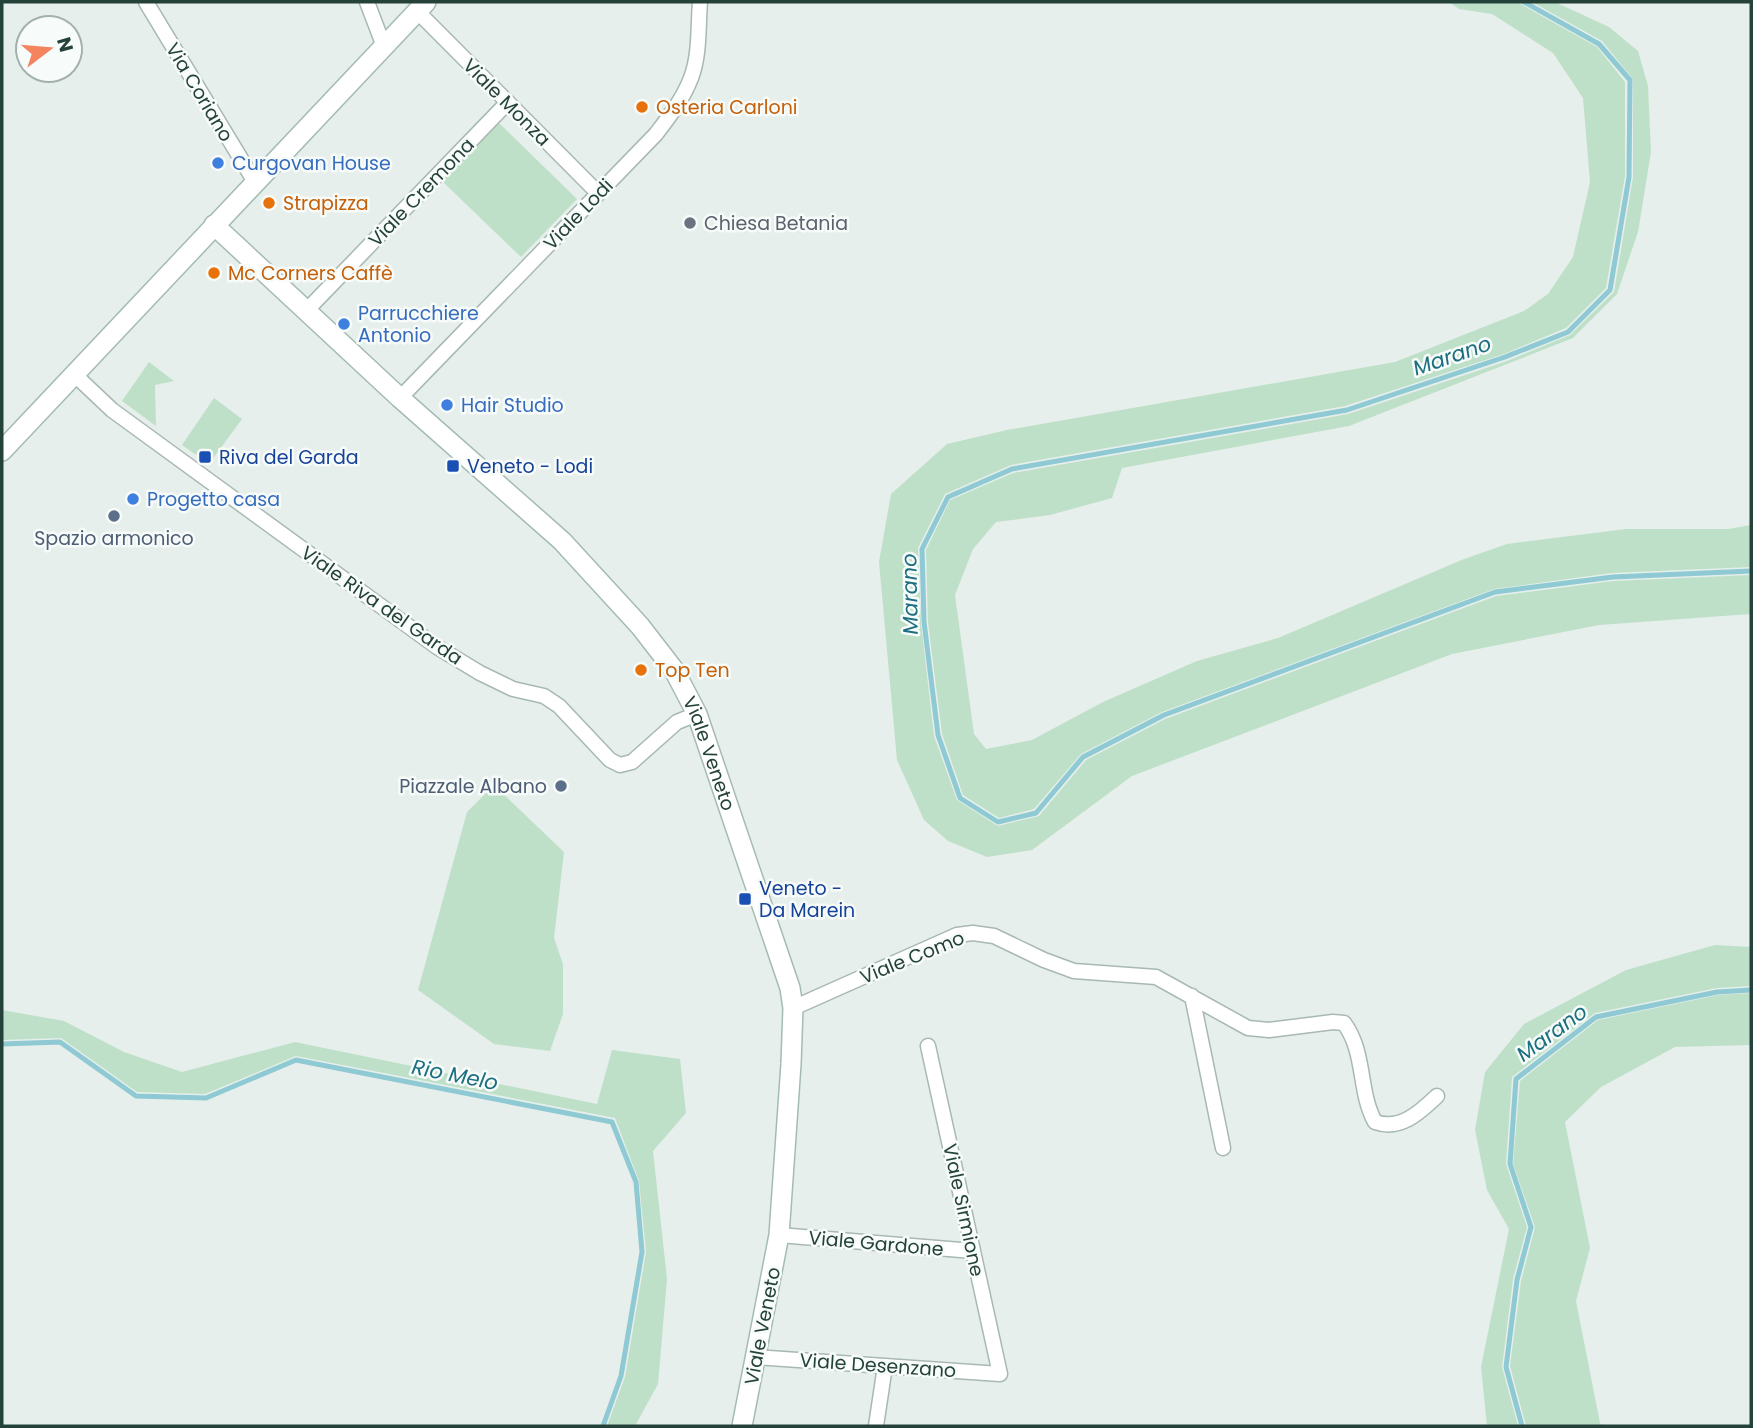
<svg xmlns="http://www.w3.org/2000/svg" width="1753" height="1428" viewBox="0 0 1753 1428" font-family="Poppins,sans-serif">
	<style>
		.green { fill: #bfe0c8 }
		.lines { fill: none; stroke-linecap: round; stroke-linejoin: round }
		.stream { stroke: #8ec9d4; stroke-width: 5 }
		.minor-casing { stroke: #a8b8b2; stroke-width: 17 }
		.secondary-casing { stroke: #a4bbb3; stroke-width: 22 }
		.minor { stroke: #fff; stroke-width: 14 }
		.secondary { stroke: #fff; stroke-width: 19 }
		.food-dot { fill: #e8710a; stroke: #f7fbf9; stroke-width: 2.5 }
		.shop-dot { fill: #3f7fe0; stroke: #f7fbf9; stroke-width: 2.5 }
		.worship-dot { fill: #6b7280; stroke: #f7fbf9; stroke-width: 2.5 }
		.transit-dot { fill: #1a4fb4; stroke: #f7fbf9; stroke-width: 2.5 }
		.service-dot { fill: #5c6f8a; stroke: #f7fbf9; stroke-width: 2.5 }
		.labels { text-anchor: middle; stroke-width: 5; stroke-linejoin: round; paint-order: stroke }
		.street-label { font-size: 19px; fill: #24423a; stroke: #f7fbf9 }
		.food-label { font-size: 19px; fill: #c56008; stroke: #f7fbf9; text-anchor: start }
		.shop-label { font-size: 19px; fill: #366cbe; stroke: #f7fbf9; text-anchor: start }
		.worship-label { font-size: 19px; fill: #5b616d; stroke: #f7fbf9; text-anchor: start }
		.transit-label { font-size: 19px; fill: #164399; stroke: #f7fbf9; text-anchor: start }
		.service-label { font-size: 19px; fill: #4e5e75; stroke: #f7fbf9 }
		.water-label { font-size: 21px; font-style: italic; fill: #1c6f80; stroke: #f7fbf9 }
	</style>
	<rect width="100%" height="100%" fill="#e6efeb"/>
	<!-- green -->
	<path class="green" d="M 1449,2 L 1517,2 L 1597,47 L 1625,82 L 1625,176 L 1606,288 L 1566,328 L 1504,354 L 1345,406 L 1011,465 L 945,494 L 918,548 L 921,623 L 934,736 L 957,800 L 998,826 L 1039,816 L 1086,760 L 1165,719 L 1496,596 L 1613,581 L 1751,575 L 1751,614 L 1599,625 L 1452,654 L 1132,776 L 1032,850 L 987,857 L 948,841 L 924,820 L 897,760 L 879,562 L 891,494 L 947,444 L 1007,430 L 1395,362 L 1524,311 L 1548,294 L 1573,257 L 1590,182 L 1583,98 L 1553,53 L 1492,14 L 1459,9 Z
		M 1532,2 L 1555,2 L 1609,27 L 1638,51 L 1648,86 L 1651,152 L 1638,232 L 1617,294 L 1573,338 L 1349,426 L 1122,468 L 1112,498 L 1050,515 L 996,522 L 973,549 L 955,595 L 974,734 L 986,749 L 1032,740 L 1103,702 L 1197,661 L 1278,638 L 1464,559 L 1507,544 L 1626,529 L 1728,529 L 1751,525 L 1751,567 L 1612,573 L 1494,589 L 1162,712 L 1081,754 L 1034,809 L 999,818 L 963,795 L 942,734 L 928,622 L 926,550 L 950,500 L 1013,473 L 1348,414 L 1507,361 L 1570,335 L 1614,292 L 1633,177 L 1633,79 L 1602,41 Z
		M 498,122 L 577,199 L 521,257 L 442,181 Z
		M 149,362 L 174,381 L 155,385 L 156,426 L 122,401 Z
		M 214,398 L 242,419 L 209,464 L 182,445 Z
		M 494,785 L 564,852 L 554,938 L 563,964 L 563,1014 L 550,1051 L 494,1044 L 418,990 L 467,812 Z
		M 1715,945 L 1751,947 L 1751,986 L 1717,988 L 1595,1013 L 1512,1077 L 1506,1164 L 1527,1227 L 1513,1279 L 1502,1367 L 1518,1426 L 1487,1426 L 1481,1367 L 1509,1229 L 1487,1190 L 1475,1130 L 1485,1072 L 1524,1024 L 1626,970 Z
		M 1751,993 L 1751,1045 L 1675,1047 L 1601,1087 L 1565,1122 L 1590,1248 L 1576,1301 L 1600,1423 L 1603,1426 L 1526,1426 L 1510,1366 L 1521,1281 L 1535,1227 L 1513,1164 L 1520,1081 L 1598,1020 L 1718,995 Z
		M 2,1010 L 64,1021 L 124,1052 L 182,1072 L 295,1042 L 597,1104 L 612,1050 L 680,1059 L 686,1113 L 653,1151 L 667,1279 L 658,1384 L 635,1426 L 607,1426 L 625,1377 L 646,1252 L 639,1181 L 615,1118 L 296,1056 L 205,1094 L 137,1092 L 61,1038 L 2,1040 Z"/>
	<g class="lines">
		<!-- stream -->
		<path class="stream" d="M 1524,2 L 1599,44 L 1630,80 L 1629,177 L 1610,290 L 1568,332 L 1505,357 L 1347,410 L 1012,469 L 948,497 L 922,549 L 924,622 L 938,735 L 960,798 L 998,822 L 1036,813 L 1083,757 L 1164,715 L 1495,592 L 1613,577 L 1751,571
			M 2,1044 L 60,1042 L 136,1096 L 206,1098 L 296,1060 L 612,1122 L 636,1182 L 642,1252 L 621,1376 L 603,1426
			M 1522,1426 L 1506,1367 L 1517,1280 L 1531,1227 L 1510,1164 L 1516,1079 L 1596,1017 L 1717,992 L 1751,990"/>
		<defs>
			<path id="minor" d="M 146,2 L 255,182
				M 367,2 L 383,44
				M 416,10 L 598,193
				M 306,311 L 508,102
				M 74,374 L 112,410 L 437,647 L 480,673 L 513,689 L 544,696 L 559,706 L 610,760 L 620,765 L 632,762 L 677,722 L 697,714
				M 400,398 L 656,134 C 669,117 683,99 691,78 C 700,55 698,26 700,2
				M 1192,996 L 1223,1148
				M 793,1008 L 957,935 L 973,933 L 994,936 L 1044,960 L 1074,971 L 1156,977 L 1248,1028 L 1269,1030 L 1333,1022 L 1344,1023 C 1366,1053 1358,1091 1375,1122 C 1400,1131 1419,1113 1437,1096
				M 779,1235 L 973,1251
				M 756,1357 L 1000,1374 L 928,1046
				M 876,1426 L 885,1366"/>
			<g id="secondary">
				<path id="s1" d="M 214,225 L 400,398 L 562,541 L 640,626 L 674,670 L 697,714 L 790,988 L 793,1008 L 791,1064 L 779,1235 L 742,1426"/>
				<path d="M 2,451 L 426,2"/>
			</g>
		</defs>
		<!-- minor casing -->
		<use href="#minor" class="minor-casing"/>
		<!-- secondary casing -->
		<use href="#secondary" class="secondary-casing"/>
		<!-- minor -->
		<use href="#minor" class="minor"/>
		<!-- secondary -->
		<use href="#secondary" class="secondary"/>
	</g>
	<!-- markers -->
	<g class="food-dot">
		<circle cx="642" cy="107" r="7"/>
		<circle cx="269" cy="203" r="7"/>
		<circle cx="214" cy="273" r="7"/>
		<circle cx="641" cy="670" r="7"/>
	</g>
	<g class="shop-dot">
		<circle cx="218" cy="163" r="7"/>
		<circle cx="344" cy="324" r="7"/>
		<circle cx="447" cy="405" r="7"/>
		<circle cx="133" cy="499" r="7"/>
	</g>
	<circle class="worship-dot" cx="690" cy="223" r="7"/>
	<g class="transit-dot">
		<rect x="198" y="450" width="14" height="14" rx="3.5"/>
		<rect x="446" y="459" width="14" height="14" rx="3.5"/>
		<rect x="738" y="892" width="14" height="14" rx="3.5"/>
	</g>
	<g class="service-dot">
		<circle cx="114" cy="516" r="7"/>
		<circle cx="561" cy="786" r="7"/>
	</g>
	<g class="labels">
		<!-- street labels -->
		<g class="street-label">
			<text transform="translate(200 92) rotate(59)" y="7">Via Coriano</text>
			<text transform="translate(507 102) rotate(45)" y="7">Viale Monza</text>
			<text transform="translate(421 192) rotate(-46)" y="7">Viale Cremona</text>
			<text transform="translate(578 214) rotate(-46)" y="7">Viale Lodi</text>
			<text transform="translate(382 605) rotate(35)" y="7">Viale Riva del Garda</text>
			<text dy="7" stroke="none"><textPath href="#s1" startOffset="732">Viale Veneto</textPath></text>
			<text transform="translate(912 957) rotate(-22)" y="7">Viale Como</text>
			<text transform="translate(964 1210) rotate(78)" y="7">Viale Sirmione</text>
			<text transform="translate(876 1243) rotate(5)" y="7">Viale Gardone</text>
			<text transform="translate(762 1326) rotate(-79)" y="7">Viale Veneto</text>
			<text transform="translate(878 1365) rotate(4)" y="7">Viale Desenzano</text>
		</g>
		<!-- food labels -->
		<g class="food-label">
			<text x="656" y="114">Osteria Carloni</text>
			<text x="283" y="210">Strapizza</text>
			<text x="228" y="280">Mc Corners Caffè</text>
			<text x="655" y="677">Top Ten</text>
		</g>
		<!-- shop labels -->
		<g class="shop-label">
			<text x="232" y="170">Curgovan House</text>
			<text x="358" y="320">Parrucchiere<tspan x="358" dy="22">Antonio</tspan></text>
			<text x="461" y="412">Hair Studio</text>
			<text x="147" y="506">Progetto casa</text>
		</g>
		<!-- worship labels -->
		<g class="worship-label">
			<text x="704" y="230">Chiesa Betania</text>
		</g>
		<!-- transit labels -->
		<g class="transit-label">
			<text x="219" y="464">Riva del Garda</text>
			<text x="467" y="473">Veneto - Lodi</text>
			<text x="759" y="895">Veneto -<tspan x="759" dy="22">Da Marein</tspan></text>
		</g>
		<!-- service labels -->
		<g class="service-label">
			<text x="114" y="545">Spazio armonico</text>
			<text x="547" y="793" text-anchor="end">Piazzale Albano</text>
		</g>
		<!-- water labels -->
		<g class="water-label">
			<text transform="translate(1452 356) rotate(-19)" y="7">Marano</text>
			<text transform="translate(910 594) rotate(-91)" y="7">Marano</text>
			<text transform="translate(1552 1033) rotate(-36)" y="7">Marano</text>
			<text transform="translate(455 1075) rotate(11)" y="7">Rio Melo</text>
		</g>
	</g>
	<!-- border -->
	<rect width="1753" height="1428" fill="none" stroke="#24423a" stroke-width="7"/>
	<!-- north arrow -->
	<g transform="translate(49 49) rotate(74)"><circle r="33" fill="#f7fbf9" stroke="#a3b1ad" stroke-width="2"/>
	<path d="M0-5L12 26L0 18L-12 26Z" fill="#f4845f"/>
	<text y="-10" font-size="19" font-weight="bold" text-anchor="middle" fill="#24423a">N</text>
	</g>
</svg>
